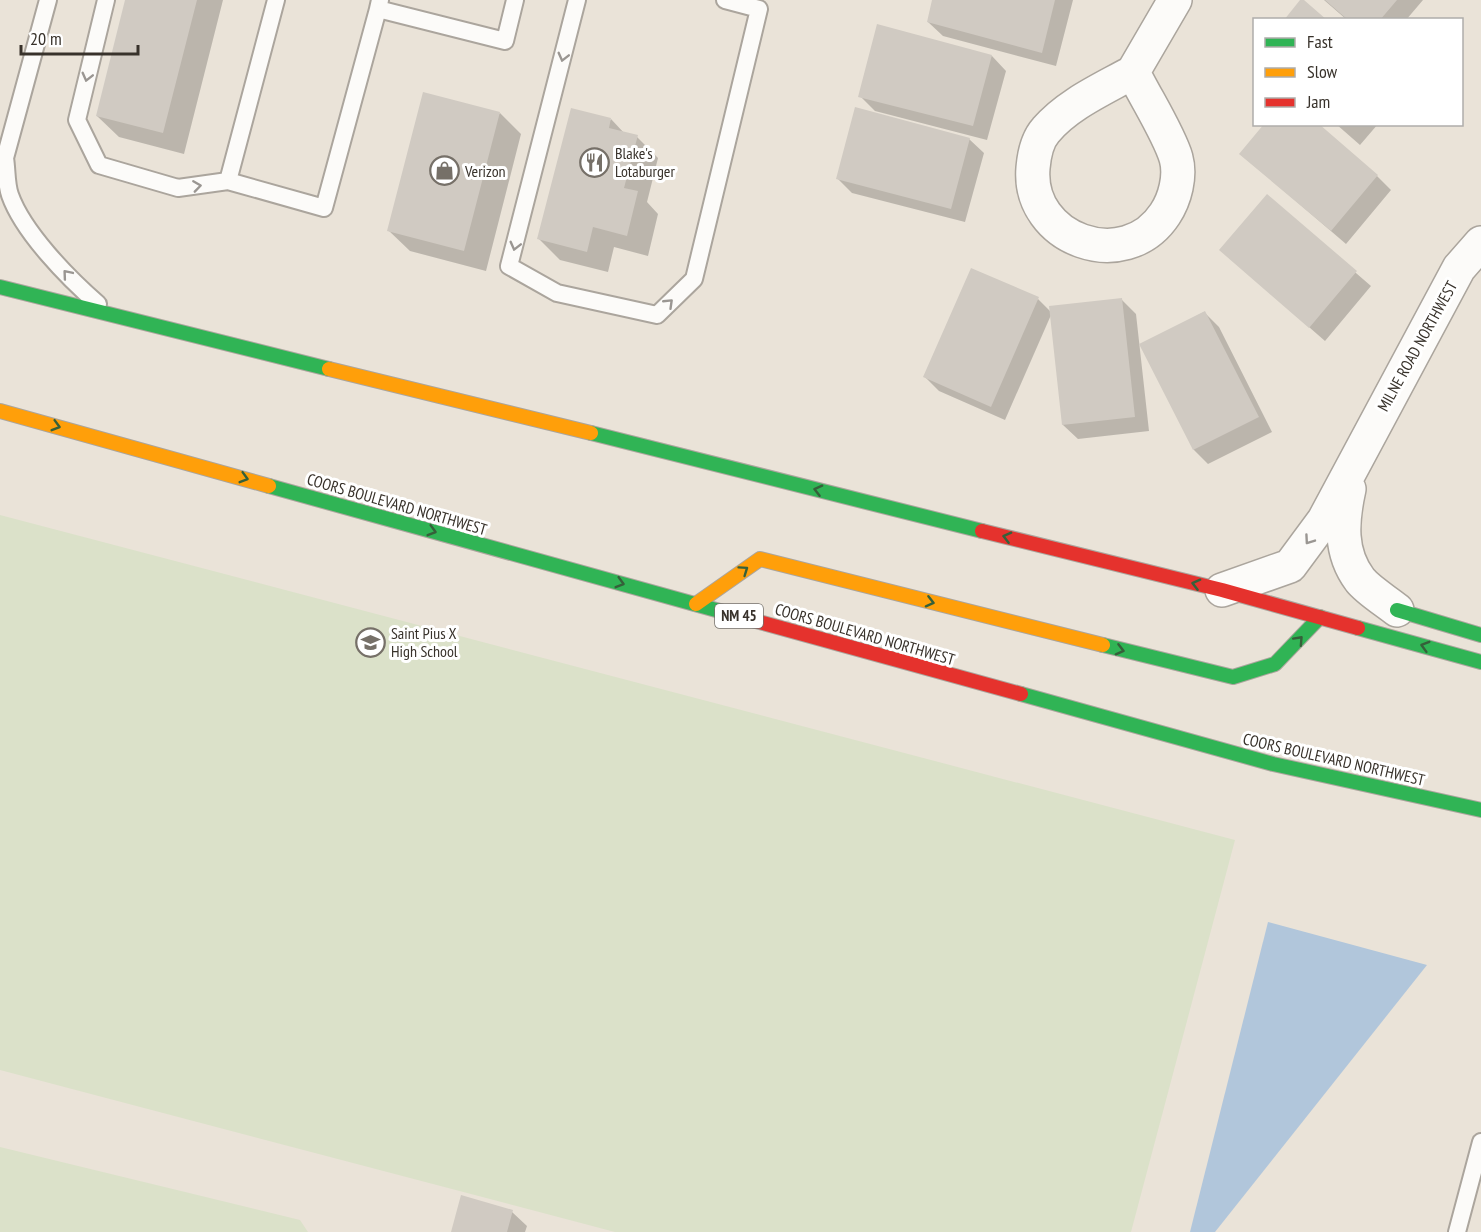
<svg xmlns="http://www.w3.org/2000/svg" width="1481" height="1232" viewBox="0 0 1481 1232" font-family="'PT Sans Narrow',sans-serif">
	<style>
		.grass { fill: #dbe1c9 }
		.water { fill: #b1c6db }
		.shadow { fill: #0003 }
		.building { fill: #d0cac2 }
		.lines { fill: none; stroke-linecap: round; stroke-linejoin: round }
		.lane-casing { stroke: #aba59d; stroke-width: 20 }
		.street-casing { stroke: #aba59d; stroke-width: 36 }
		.fast-casing { stroke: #aba59d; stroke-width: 16 }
		.slow-casing { stroke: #aba59d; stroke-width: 16 }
		.jam-casing { stroke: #aba59d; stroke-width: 16 }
		.lane { stroke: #fcfbf9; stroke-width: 16 }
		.street { stroke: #fcfbf9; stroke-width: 33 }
		.fast { stroke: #30b455; stroke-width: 14 }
		.slow { stroke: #ff9f0a; stroke-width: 14 }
		.jam { stroke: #e5322d; stroke-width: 14 }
		.oneway { stroke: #9a9692 }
		.oneway2 { stroke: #35603a }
		.labels { text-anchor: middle; stroke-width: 6; stroke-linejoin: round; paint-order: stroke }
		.shield { fill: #fff; stroke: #74706b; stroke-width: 1.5 }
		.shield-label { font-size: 15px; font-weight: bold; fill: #38322b }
		.poi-label { font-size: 16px; fill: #38322b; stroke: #fff; text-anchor: start }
		.street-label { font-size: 16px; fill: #38322b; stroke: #fff }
	</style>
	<rect width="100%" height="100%" fill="#eae3d8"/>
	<!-- grass -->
	<path class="grass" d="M 0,515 L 1235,840 L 1131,1232 L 615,1232 L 0,1070 Z
		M 0,1147 L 300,1220 L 308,1232 L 0,1232 Z"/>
	<!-- water -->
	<path class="water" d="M 1268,922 L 1427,965 L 1215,1232 L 1190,1232 Z"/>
	<!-- shadow -->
	<path class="shadow" d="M 127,0 L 223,0 L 184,154 L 119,137 L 97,116 Z
		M 934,0 L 1073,0 L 1056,66 L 943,36 L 928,22 Z
		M 1324,0 L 1423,0 L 1406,20 L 1347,20 Z
		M 992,56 L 1006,71 L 987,140 L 875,111 L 860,96 Z
		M 500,113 L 521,134 L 486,271 L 410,251 L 388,230 Z
		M 611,119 L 625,134 L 637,137 L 658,158 L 647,202 L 658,214 L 648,256 L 614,247 L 608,272 L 560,260 L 538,238 Z
		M 1336,124 L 1378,124 L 1360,145 Z
		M 969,139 L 984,153 L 965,222 L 852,193 L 838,179 Z
		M 1241,154 L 1377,176 L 1391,190 L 1346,244 Z
		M 1267,196 L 1371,286 L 1325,341 L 1221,250 Z
		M 1038,299 L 1051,312 L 1122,300 L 1136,314 L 1149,431 L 1078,439 L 1063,425 L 1051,315 L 1005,420 L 939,391 L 925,377 Z
		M 1204,312 L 1219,327 L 1272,432 L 1208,464 L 1194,450 L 1141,345 Z
		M 512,1212 L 527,1226 L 525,1232 L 453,1232 Z"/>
	<!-- building -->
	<path class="building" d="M 125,0 L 197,0 L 163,133 L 96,116 Z
		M 932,0 L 1055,0 L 1042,53 L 927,22 Z
		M 1300,0 L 1304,0 L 1327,20 L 1284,20 Z
		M 1325,0 L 1397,0 L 1380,20 L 1348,20 Z
		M 877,24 L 992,55 L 973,126 L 858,97 Z
		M 423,92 L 500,112 L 464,251 L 387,231 Z
		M 855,107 L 970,138 L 951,209 L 836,179 Z
		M 571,108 L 611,118 L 609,128 L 638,135 L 624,188 L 638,191 L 627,236 L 593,227 L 587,252 L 537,239 Z
		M 1264,124 L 1319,124 L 1378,175 L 1331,231 L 1239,154 Z
		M 1267,194 L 1357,271 L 1309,328 L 1219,250 Z
		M 971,268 L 1039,297 L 991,407 L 923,377 Z
		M 1122,298 L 1135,417 L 1062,425 L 1049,306 Z
		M 1205,311 L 1259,417 L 1193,450 L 1139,344 Z
		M 461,1195 L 513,1210 L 507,1232 L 451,1232 Z"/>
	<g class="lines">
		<defs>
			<path id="lane" d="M 106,0 L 77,120 L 99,165 L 178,188 L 228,181
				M 276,0 L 228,181 L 324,208 L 378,9
				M 380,0 L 378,9 L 505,41 L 515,0
				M 577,0 L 509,266 L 557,293 L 657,315 L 694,279 L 759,9 L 725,0
				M 5,158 L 48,0
				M 0,166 L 5,158 C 7,170 6,184 10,195 C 23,232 68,278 98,304
				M 1457,1232 L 1481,1142"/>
			<path id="street" d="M 1133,72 C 1144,95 1169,134 1176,158 C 1181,176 1175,199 1165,214 C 1125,275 1027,240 1033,168 C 1034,156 1037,140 1046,130 C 1068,104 1103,89 1133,72 Z
				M 1133,72 L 1175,0
				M 1349,489 C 1342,521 1339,552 1360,580 C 1369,591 1386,601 1397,610
				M 1222,590 L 1290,566 L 1324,520 L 1459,268 L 1481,243"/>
			<path id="fast" d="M 0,287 L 329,369
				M 591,433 L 982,531
				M 269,486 L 745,618
				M 1397,610 L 1481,635
				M 1358,628 L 1481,662
				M 1103,645 L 1233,677 L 1275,664 L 1320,617
				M 1021,694 L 1273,764 L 1481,810"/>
			<path id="slow" d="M 329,369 L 591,433
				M 0,411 L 269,486
				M 696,604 L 760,559 L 1103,645"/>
			<path id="jam" d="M 982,531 L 1222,590 L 1358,628
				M 745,618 L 1021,694"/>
		</defs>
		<!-- lane casing -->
		<use href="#lane" class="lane-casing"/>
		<!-- street casing -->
		<use href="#street" class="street-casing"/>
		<!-- fast casing -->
		<use href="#fast" class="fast-casing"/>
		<!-- slow casing -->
		<use href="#slow" class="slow-casing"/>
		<!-- jam casing -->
		<use href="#jam" class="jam-casing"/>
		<!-- lane -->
		<use href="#lane" class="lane"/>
		<!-- street -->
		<use href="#street" class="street"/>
		<!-- fast -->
		<use href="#fast" class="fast"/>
		<!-- slow -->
		<use href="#slow" class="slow"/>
		<!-- jam -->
		<use href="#jam" class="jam"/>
	</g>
	<!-- one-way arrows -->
	<defs><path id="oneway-chevron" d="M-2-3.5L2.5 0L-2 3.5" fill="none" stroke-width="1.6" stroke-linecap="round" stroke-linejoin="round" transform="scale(1.5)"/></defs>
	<g class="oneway">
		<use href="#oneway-chevron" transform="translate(563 57) rotate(104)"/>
		<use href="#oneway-chevron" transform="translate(87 77) rotate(104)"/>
		<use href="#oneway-chevron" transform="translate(197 186) rotate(-8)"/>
		<use href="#oneway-chevron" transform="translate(515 246) rotate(104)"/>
		<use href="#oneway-chevron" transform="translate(67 274) rotate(-130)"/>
		<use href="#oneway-chevron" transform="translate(669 303) rotate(-44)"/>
		<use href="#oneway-chevron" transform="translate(1309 540) rotate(125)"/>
	</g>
	<g class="oneway2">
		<use href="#oneway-chevron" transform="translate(56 426) rotate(16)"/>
		<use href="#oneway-chevron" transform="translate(244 478) rotate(16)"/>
		<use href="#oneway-chevron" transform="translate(818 490) rotate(-166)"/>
		<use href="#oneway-chevron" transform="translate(432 531) rotate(16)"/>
		<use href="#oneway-chevron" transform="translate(1007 537) rotate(-166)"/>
		<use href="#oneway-chevron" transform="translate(744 570) rotate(-35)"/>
		<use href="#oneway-chevron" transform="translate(620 583) rotate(16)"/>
		<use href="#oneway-chevron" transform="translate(1196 584) rotate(-166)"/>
		<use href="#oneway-chevron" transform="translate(930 602) rotate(14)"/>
		<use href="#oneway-chevron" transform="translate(1299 640) rotate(-47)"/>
		<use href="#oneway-chevron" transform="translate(1425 646) rotate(-164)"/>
		<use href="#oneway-chevron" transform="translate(1120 650) rotate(14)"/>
	</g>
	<!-- icons -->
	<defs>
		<symbol id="restaurant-ring" viewBox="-11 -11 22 22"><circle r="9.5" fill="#fff" stroke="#767068" stroke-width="1.5"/><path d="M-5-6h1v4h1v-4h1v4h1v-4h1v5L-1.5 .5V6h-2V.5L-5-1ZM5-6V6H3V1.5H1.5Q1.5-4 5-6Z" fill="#767068"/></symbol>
		<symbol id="shop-ring" viewBox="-11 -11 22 22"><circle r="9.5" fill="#fff" stroke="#767068" stroke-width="1.5"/><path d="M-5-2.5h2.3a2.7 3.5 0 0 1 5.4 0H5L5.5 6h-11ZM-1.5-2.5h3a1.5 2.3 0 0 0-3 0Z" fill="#767068"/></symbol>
		<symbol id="school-ring" viewBox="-11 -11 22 22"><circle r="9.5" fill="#fff" stroke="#767068" stroke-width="1.5"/><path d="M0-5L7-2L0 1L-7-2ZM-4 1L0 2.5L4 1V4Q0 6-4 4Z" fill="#767068"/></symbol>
	</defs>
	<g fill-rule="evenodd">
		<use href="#restaurant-ring" x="578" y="146" width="33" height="33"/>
		<use href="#shop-ring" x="428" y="154" width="33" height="33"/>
		<use href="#school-ring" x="354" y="626" width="33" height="33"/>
	</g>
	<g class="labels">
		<!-- shield labels -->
		<rect class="shield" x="715" y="604" width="48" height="24" rx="4.5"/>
		<g class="shield-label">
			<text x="739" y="621">NM 45</text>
		</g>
		<!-- poi labels -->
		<g class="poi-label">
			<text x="615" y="159">Blake's<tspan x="615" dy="18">Lotaburger</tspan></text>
			<text x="465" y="177">Verizon</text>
			<text x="391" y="639">Saint Pius X<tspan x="391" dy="18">High School</tspan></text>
		</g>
		<!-- street labels -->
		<g class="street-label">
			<text transform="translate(1417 346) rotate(-61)" y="6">MILNE ROAD NORTHWEST</text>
			<text transform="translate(397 504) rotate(16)" y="6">COORS BOULEVARD NORTHWEST</text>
			<text transform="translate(865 634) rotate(16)" y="6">COORS BOULEVARD NORTHWEST</text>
			<text transform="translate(1334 759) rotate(13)" y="6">COORS BOULEVARD NORTHWEST</text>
		</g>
	</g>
	<!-- legend -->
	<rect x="1253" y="18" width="210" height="108" fill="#ffffff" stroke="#afadaa" stroke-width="1.5"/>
	<rect x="1265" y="38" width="30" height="9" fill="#30b455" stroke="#afadaa" stroke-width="1.5"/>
	<text x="1307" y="48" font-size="18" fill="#38322b">Fast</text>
	<rect x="1265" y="68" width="30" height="9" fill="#ff9f0a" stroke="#afadaa" stroke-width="1.5"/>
	<text x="1307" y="78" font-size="18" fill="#38322b">Slow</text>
	<rect x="1265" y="98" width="30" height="9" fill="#e5322d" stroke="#afadaa" stroke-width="1.5"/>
	<text x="1307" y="108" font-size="18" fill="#38322b">Jam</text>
	<!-- scale -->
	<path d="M21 45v9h117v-9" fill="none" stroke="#38322b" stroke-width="3"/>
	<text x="30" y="45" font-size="18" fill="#38322b" stroke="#ffffff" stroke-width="4.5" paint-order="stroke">20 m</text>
</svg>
